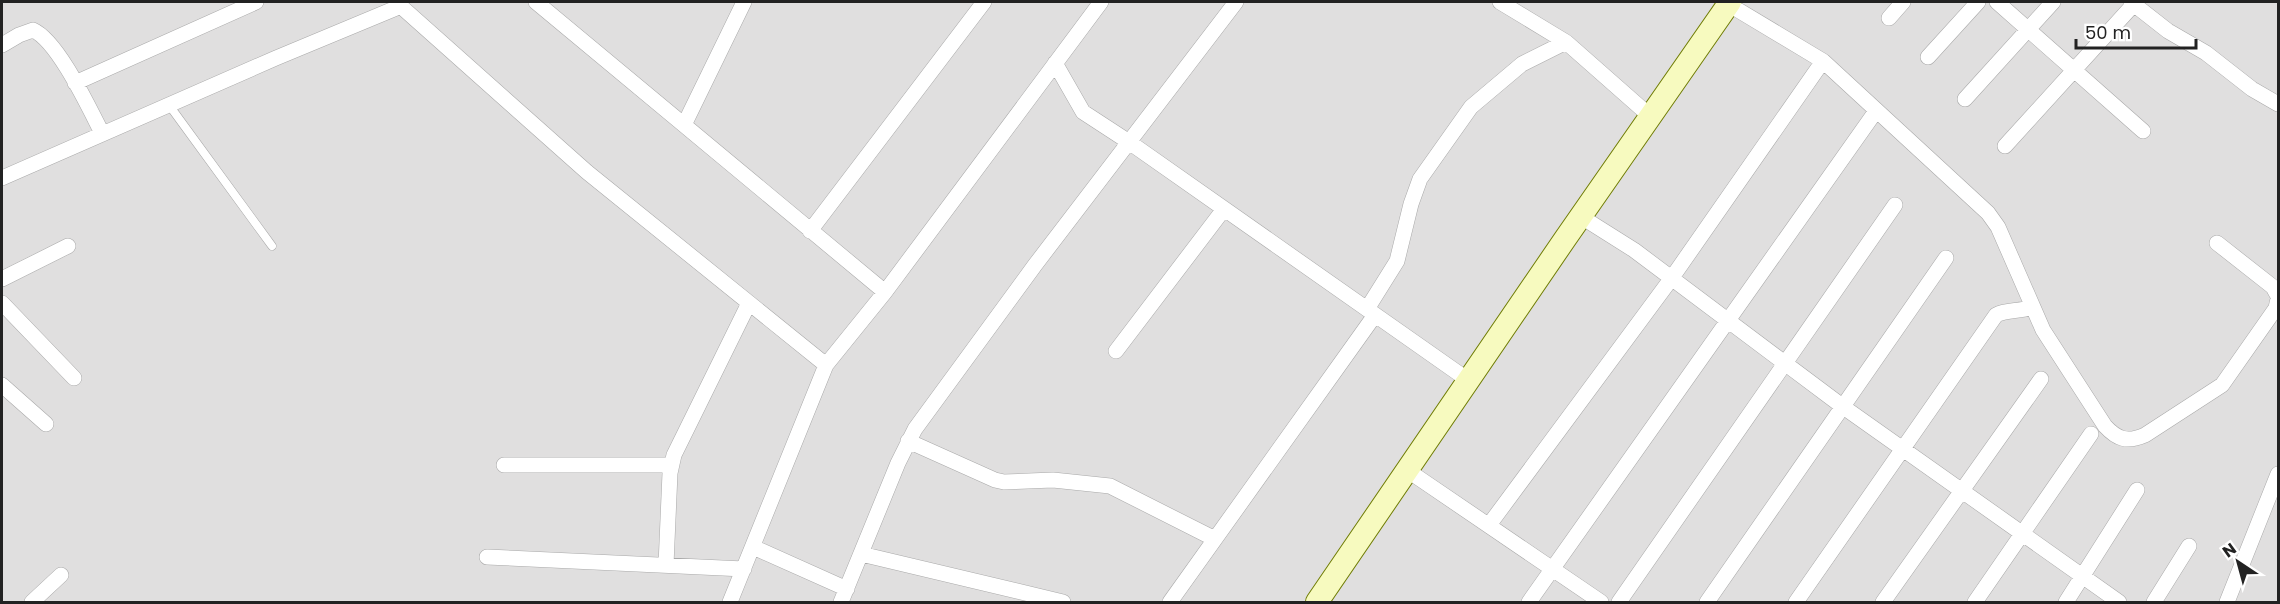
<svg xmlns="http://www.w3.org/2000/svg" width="2280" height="604" viewBox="0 0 2280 604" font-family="Poppins,sans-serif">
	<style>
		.residential { fill: #e0dfdf }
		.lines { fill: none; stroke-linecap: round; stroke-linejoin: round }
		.lane-casing { stroke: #a9a9a9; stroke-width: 9 }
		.street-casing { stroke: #a9a9a9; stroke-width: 16 }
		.secondary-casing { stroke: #707d05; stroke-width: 24 }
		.lane { stroke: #fff; stroke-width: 8 }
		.street { stroke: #fff; stroke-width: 15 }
		.secondary { stroke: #f7fabf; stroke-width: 22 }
	</style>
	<rect width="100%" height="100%" fill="#f2efe9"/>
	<!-- residential -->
	<path class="residential" d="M 2,2 L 2278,2 L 2278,602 L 2,602 Z"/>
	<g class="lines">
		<defs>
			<path id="lane" d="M 169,105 L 272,246"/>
			<path id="street" d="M 396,2 L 587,172 L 826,365
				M 536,2 L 885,292
				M 1500,2 L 1566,42 L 1650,116
				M 1997,2 L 2143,131
				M 2131,2 L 2168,31 L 2206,53 L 2252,89 L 2278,104
				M 1728,4 L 1823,61 L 1988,213 L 1998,227 L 2043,330 L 2105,426 C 2117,439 2127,443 2145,435 L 2222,385 L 2276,308 L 2278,299
				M 1889,18 L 1903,2
				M 2,45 L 19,35 L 33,30 C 58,41 89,108 102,133
				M 1928,57 L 1978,2
				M 1055,63 L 1083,112 L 1129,142 L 1468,380
				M 75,83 L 256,2
				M 1965,99 L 2053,2
				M 684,125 L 744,2
				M 2005,146 L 2134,4
				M 2,178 L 276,58 L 401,6
				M 1580,216 L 1634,250 L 1842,406 L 2119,602
				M 810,231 L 984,2
				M 2217,243 L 2273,287 L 2278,296
				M 2,279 L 68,246
				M 2,303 L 74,378
				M 1367,309 L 1397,261 L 1411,204 L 1420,179 L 1471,107 L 1522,64 L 1566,42
				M 1116,351 L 1224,209
				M 2,385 L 46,424
				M 908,441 L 995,480 L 1004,482 L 1053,480 L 1110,486 L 1215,539
				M 504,465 L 671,465
				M 1407,470 L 1601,602
				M 1489,525 L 1671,279 L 1823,61
				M 753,547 L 847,589
				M 861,554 L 1063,602
				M 487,557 L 744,569
				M 666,565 L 670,473 L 674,455 L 749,303
				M 32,602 L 61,575
				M 730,602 L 826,365 L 885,292 L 1101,2
				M 841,602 L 898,463 L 915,429 L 1035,265 L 1236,2
				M 1170,602 L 1375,315
				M 1529,602 L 1876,111
				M 1619,602 L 1895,205
				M 1707,602 L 1946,258
				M 1796,602 L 1996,315 C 2007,309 2020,312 2032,307
				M 1883,602 L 2041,379
				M 1975,602 L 2091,434
				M 2066,602 L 2137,490
				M 2154,602 L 2189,546
				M 2227,602 L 2278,474"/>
			<path id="secondary" d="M 1317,602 L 1565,239 L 1730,2"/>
		</defs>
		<!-- lane casing -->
		<use href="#lane" class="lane-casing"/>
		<!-- street casing -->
		<use href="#street" class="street-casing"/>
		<!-- secondary casing -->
		<use href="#secondary" class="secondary-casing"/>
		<!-- lane -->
		<use href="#lane" class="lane"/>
		<!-- street -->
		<use href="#street" class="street"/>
		<!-- secondary -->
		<use href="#secondary" class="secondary"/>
	</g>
	<!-- border -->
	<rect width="2280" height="604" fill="none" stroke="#222222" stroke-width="6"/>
	<!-- north arrow -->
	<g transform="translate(2238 562) rotate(324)" stroke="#ffffff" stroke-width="4.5" paint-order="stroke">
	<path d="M0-4.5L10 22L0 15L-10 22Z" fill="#222222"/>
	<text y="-9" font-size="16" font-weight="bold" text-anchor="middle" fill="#222222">N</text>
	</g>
	<!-- scale -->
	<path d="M2076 39v9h120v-9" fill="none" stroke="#222222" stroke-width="3"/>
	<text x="2085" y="39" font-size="18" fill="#222222" stroke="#ffffff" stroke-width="4.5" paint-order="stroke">50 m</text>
</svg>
